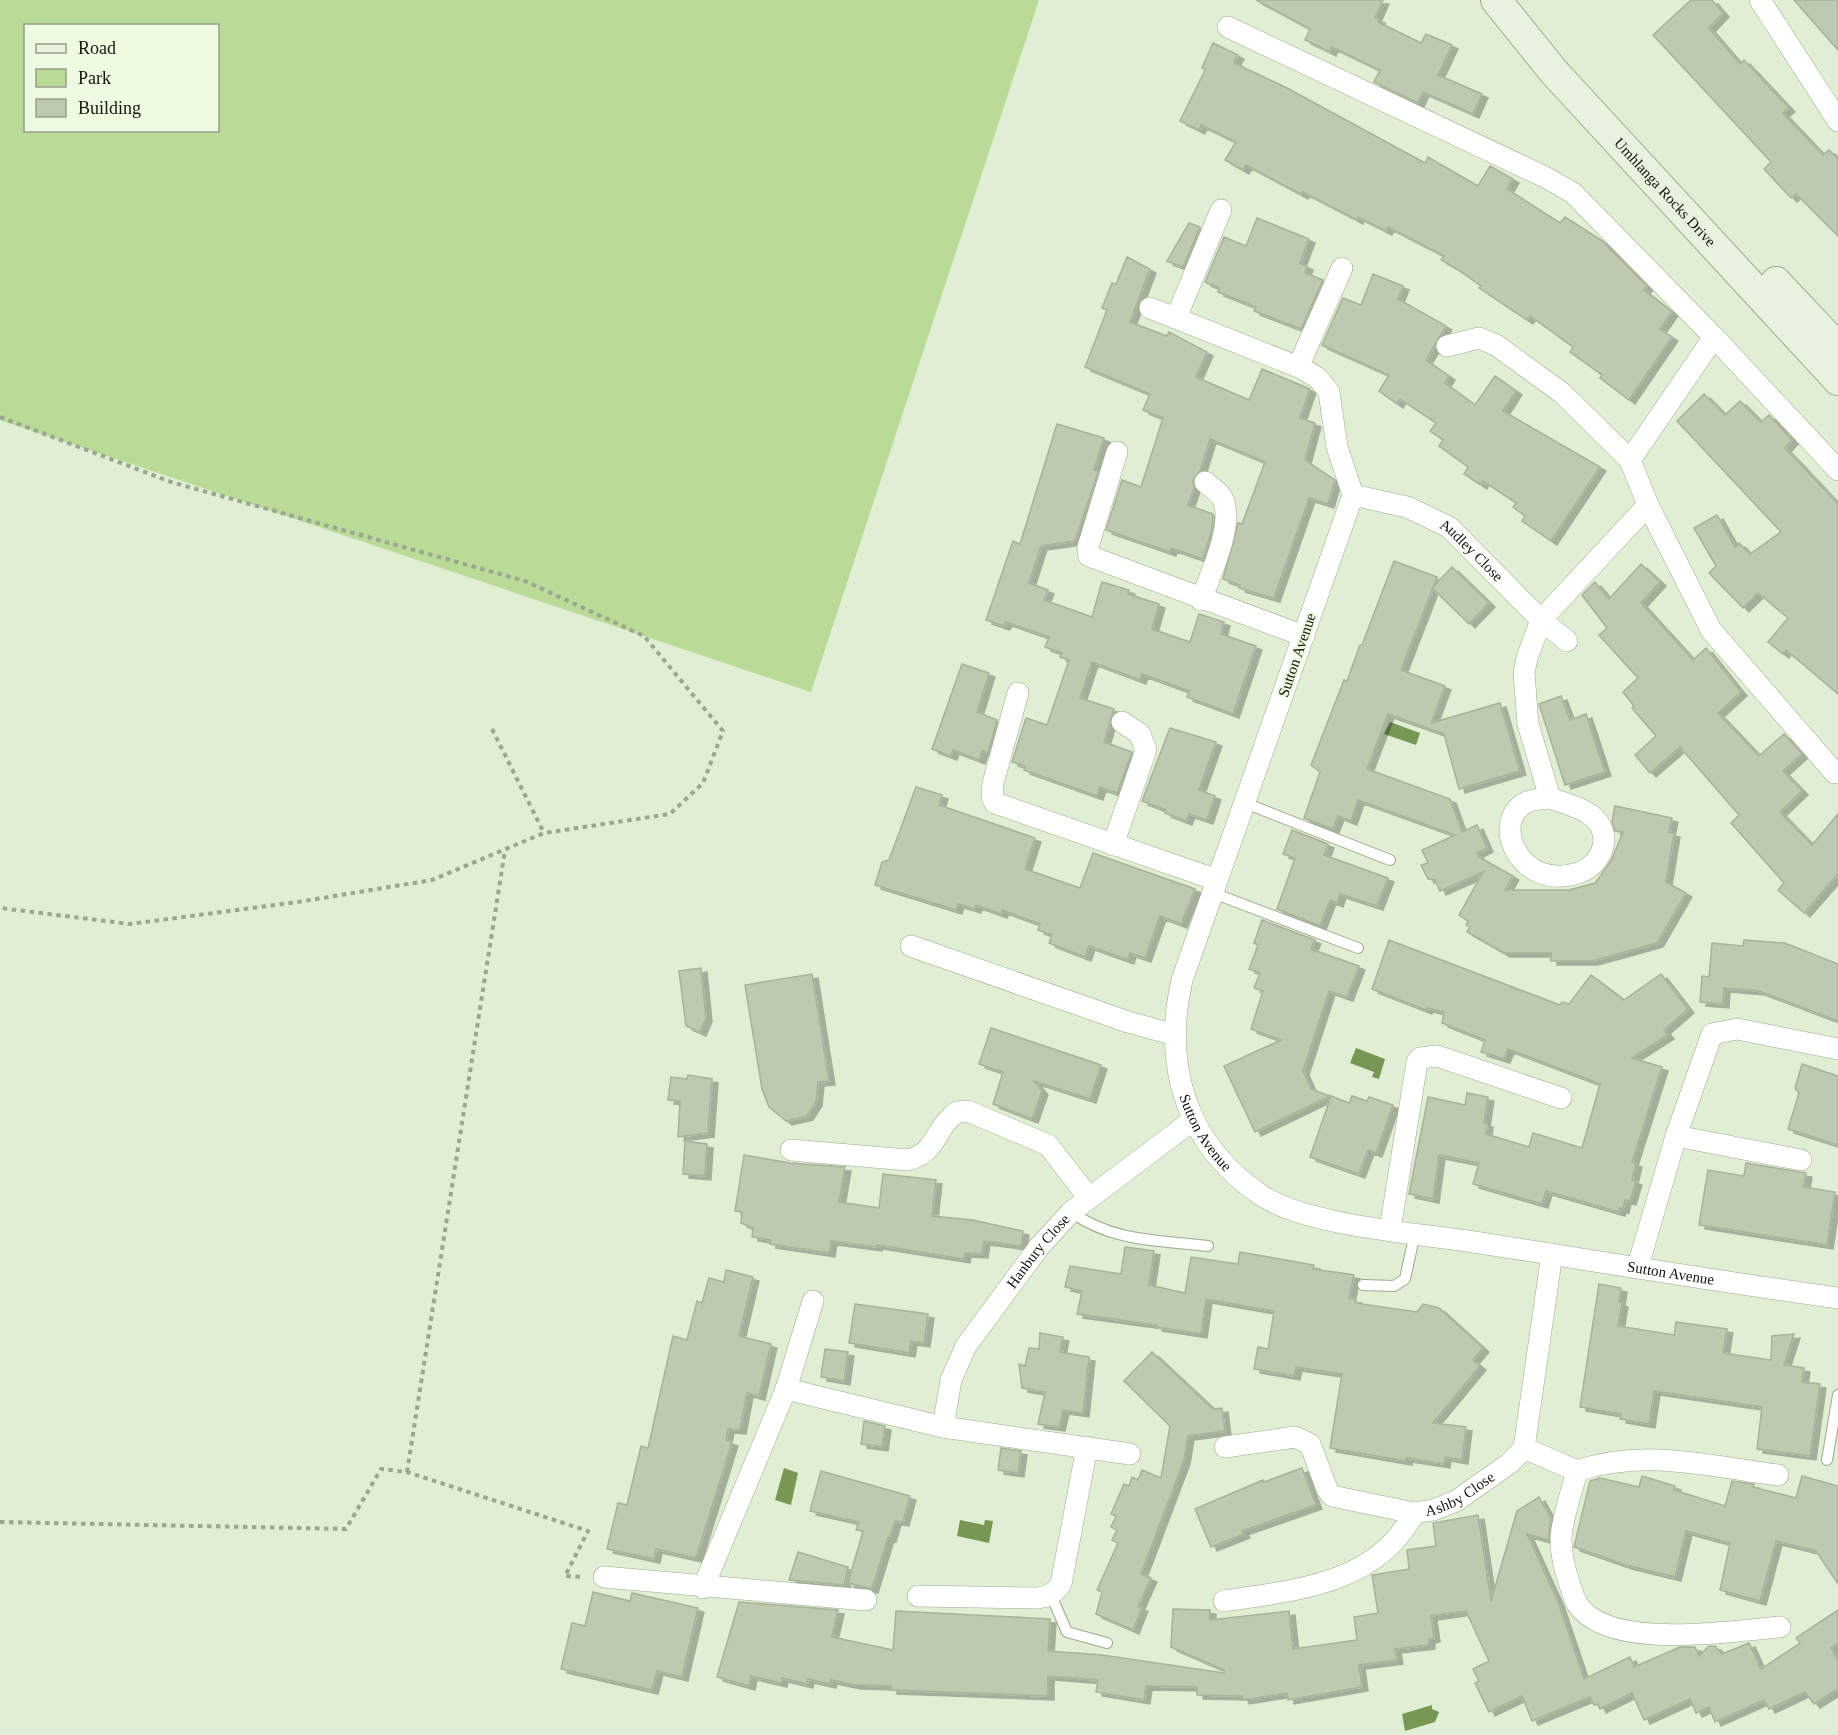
<svg xmlns="http://www.w3.org/2000/svg" width="1838" height="1735" viewBox="0 0 1838 1735" font-family="Georgia,serif">
	<style>
		.green { fill: #bada97; fill-rule: evenodd }
		.water { fill: #789654 }
		.building { fill: #bdcaaf; stroke: #a6b399; stroke-width: 1.5; filter: url(#shadow) }
		.lines { fill: none; stroke-linecap: round; stroke-linejoin: round }
		.lane-casing { stroke: #9daa90; stroke-width: 12 }
		.street-casing { stroke: #9daa90; stroke-width: 22 }
		.secondary-casing { stroke: #9daa90; stroke-width: 32 }
		.path { stroke: #9ba691; stroke-width: 4; stroke-dasharray: 4.5 4.5; stroke-linecap: butt }
		.lane { stroke: #fff; stroke-width: 10 }
		.street { stroke: #fff; stroke-width: 21 }
		.secondary { stroke: #e8f2de; stroke-width: 30 }
		.labels { text-anchor: middle; stroke-width: 4.5; stroke-linejoin: round; paint-order: stroke }
		.street-label { font-size: 15px; fill: #12160d; stroke: #eefbe0 }
	</style>
	<defs>
		<filter id="shadow"><feDropShadow dx="6" dy="4" stdDeviation="0" flood-color="#0004"/></filter>
	</defs>
	<rect width="100%" height="100%" fill="#e0eed3"/>
	<!-- green -->
	<path class="green" d="M 0,0 L 1039,0 L 811,692 L 0,420 ZM 26,26 L 218,26 L 218,130 L 26,130 Z"/>
	<!-- water -->
	<path class="water" d="M 1390,722 L 1420,733 L 1416,745 L 1384,734 Z
		M 1356,1048 L 1385,1059 L 1379,1079 L 1372,1077 L 1374,1072 L 1350,1063 Z
		M 784,1468 L 798,1473 L 791,1505 L 775,1500 Z
		M 960,1520 L 984,1525 L 985,1520 L 993,1521 L 989,1543 L 957,1536 Z
		M 1432,1705 L 1432,1709 L 1439,1712 L 1435,1722 L 1405,1731 L 1402,1714 Z"/>
	<!-- building -->
	<path class="building" d="M 1256,0 L 1383,0 L 1375,18 L 1379,19 L 1378,22 L 1421,43 L 1426,34 L 1452,45 L 1438,75 L 1482,94 L 1473,114 L 1423,92 L 1418,103 L 1374,82 L 1380,70 L 1332,47 L 1330,52 L 1305,40 L 1310,29 Z
		M 1691,0 L 1712,0 L 1723,13 L 1709,28 L 1740,64 L 1744,60 L 1789,108 L 1783,113 L 1823,155 L 1829,150 L 1838,159 L 1838,236 L 1796,194 L 1791,198 L 1764,169 L 1771,162 L 1653,35 Z
		M 1794,0 L 1838,0 L 1838,50 Z
		M 1213,43 L 1238,55 L 1234,63 L 1287,88 L 1425,163 L 1428,157 L 1478,186 L 1490,166 L 1513,179 L 1507,189 L 1560,223 L 1565,217 L 1601,240 L 1647,286 L 1644,290 L 1672,312 L 1660,329 L 1672,337 L 1629,400 L 1600,378 L 1602,375 L 1570,352 L 1573,347 L 1530,316 L 1527,320 L 1479,288 L 1481,286 L 1454,267 L 1441,260 L 1444,256 L 1388,227 L 1386,231 L 1358,217 L 1357,220 L 1303,192 L 1302,195 L 1246,165 L 1243,170 L 1225,160 L 1236,142 L 1201,125 L 1199,130 L 1180,121 L 1205,70 L 1202,68 Z
		M 1257,218 L 1309,239 L 1300,263 L 1307,266 L 1305,273 L 1323,280 L 1301,329 L 1254,311 L 1256,307 L 1218,292 L 1219,288 L 1205,282 L 1224,237 L 1246,246 Z
		M 1189,223 L 1200,227 L 1183,267 L 1167,261 Z
		M 1127,257 L 1150,269 L 1130,322 L 1167,336 L 1169,332 L 1207,352 L 1196,377 L 1249,400 L 1262,369 L 1310,389 L 1300,418 L 1315,423 L 1305,460 L 1335,480 L 1328,504 L 1309,498 L 1274,598 L 1239,588 L 1240,585 L 1223,579 L 1238,523 L 1242,524 L 1265,462 L 1210,439 L 1200,471 L 1193,480 L 1194,488 L 1188,505 L 1213,514 L 1212,529 L 1203,559 L 1171,548 L 1170,552 L 1106,530 L 1122,480 L 1141,487 L 1163,418 L 1143,410 L 1150,394 L 1085,367 L 1107,310 L 1102,308 L 1112,283 L 1116,284 Z
		M 1373,274 L 1403,286 L 1398,299 L 1446,326 L 1426,360 L 1449,376 L 1445,383 L 1475,405 L 1495,376 L 1516,391 L 1503,411 L 1600,467 L 1551,541 L 1522,521 L 1525,516 L 1513,507 L 1516,503 L 1483,481 L 1481,485 L 1464,474 L 1468,467 L 1439,446 L 1443,440 L 1430,431 L 1436,423 L 1400,399 L 1397,404 L 1379,391 L 1389,375 L 1322,345 L 1343,298 L 1361,305 Z
		M 1704,394 L 1725,415 L 1740,401 L 1761,422 L 1769,415 L 1792,440 L 1785,448 L 1838,504 L 1838,694 L 1786,650 L 1783,654 L 1768,642 L 1788,618 L 1758,593 L 1743,608 L 1709,573 L 1716,566 L 1694,528 L 1717,515 L 1735,547 L 1739,543 L 1750,554 L 1781,532 L 1677,421 Z
		M 1057,424 L 1104,438 L 1094,470 L 1098,472 L 1075,541 L 1041,546 L 1029,583 L 1048,590 L 1044,600 L 1092,617 L 1102,582 L 1129,590 L 1128,594 L 1159,604 L 1152,629 L 1190,642 L 1199,614 L 1224,622 L 1221,634 L 1256,646 L 1233,714 L 1187,697 L 1189,691 L 1142,674 L 1140,680 L 1092,662 L 1080,698 L 1114,709 L 1104,742 L 1132,752 L 1117,793 L 1100,787 L 1097,796 L 1024,770 L 1025,766 L 1012,762 L 1026,718 L 1047,725 L 1069,660 L 1060,657 L 1062,653 L 1045,647 L 1049,637 L 1006,622 L 1004,626 L 986,620 L 1013,541 L 1020,544 Z
		M 1394,561 L 1437,577 L 1401,670 L 1445,686 L 1431,723 L 1500,703 L 1520,771 L 1459,789 L 1444,734 L 1388,714 L 1367,769 L 1450,799 L 1462,832 L 1477,825 L 1487,848 L 1477,853 L 1479,857 L 1513,876 L 1505,890 L 1569,890 L 1595,883 L 1611,861 L 1623,832 L 1615,831 L 1612,822 L 1615,806 L 1672,818 L 1669,832 L 1674,833 L 1666,882 L 1686,893 L 1657,943 L 1592,961 L 1551,961 L 1551,953 L 1504,953 L 1467,932 L 1470,927 L 1466,925 L 1468,921 L 1459,915 L 1483,872 L 1440,891 L 1435,880 L 1428,879 L 1421,865 L 1428,863 L 1422,850 L 1455,835 L 1358,800 L 1351,821 L 1338,816 L 1333,829 L 1304,818 L 1320,772 L 1311,765 L 1344,680 L 1347,681 L 1360,645 L 1362,645 Z
		M 1641,564 L 1660,582 L 1641,603 L 1693,660 L 1706,648 L 1741,692 L 1718,713 L 1759,756 L 1784,734 L 1802,754 L 1783,771 L 1802,791 L 1780,812 L 1812,845 L 1838,814 L 1838,874 L 1804,913 L 1778,890 L 1784,883 L 1731,823 L 1739,815 L 1680,747 L 1650,773 L 1635,755 L 1656,736 L 1632,708 L 1634,706 L 1623,692 L 1638,678 L 1599,635 L 1607,628 L 1582,595 L 1595,582 L 1609,599 Z
		M 1452,567 L 1489,603 L 1469,624 L 1432,588 Z
		M 962,664 L 989,673 L 977,712 L 997,720 L 988,753 L 982,751 L 979,760 L 953,750 L 951,756 L 932,749 Z
		M 1561,696 L 1570,720 L 1586,714 L 1605,772 L 1565,785 L 1539,704 Z
		M 1170,728 L 1216,742 L 1199,790 L 1215,796 L 1207,820 L 1189,814 L 1186,821 L 1165,813 L 1166,810 L 1142,801 Z
		M 916,787 L 942,795 L 939,805 L 1035,838 L 1025,869 L 1080,888 L 1093,853 L 1195,889 L 1181,924 L 1160,916 L 1145,958 L 1130,953 L 1128,960 L 1089,946 L 1085,957 L 1049,943 L 1052,935 L 1038,930 L 1040,924 L 1002,910 L 1001,914 L 976,905 L 975,909 L 958,904 L 956,910 L 875,885 L 882,862 L 889,860 Z
		M 1292,830 L 1328,844 L 1324,855 L 1388,878 L 1377,906 L 1340,894 L 1337,903 L 1330,900 L 1320,926 L 1277,909 L 1295,858 L 1283,854 Z
		M 1262,920 L 1315,940 L 1311,949 L 1359,966 L 1347,997 L 1329,991 L 1303,1071 L 1311,1089 L 1330,1096 L 1255,1132 L 1224,1066 L 1281,1040 L 1251,1029 L 1263,991 L 1254,988 L 1260,973 L 1249,969 L 1258,945 L 1254,943 Z
		M 1389,940 L 1560,1005 L 1562,1002 L 1569,1004 L 1591,975 L 1624,1000 L 1661,974 L 1688,1009 L 1664,1030 L 1668,1035 L 1632,1058 L 1662,1067 L 1632,1162 L 1636,1163 L 1632,1180 L 1636,1181 L 1630,1201 L 1625,1200 L 1623,1209 L 1620,1208 L 1619,1212 L 1546,1191 L 1542,1204 L 1473,1184 L 1479,1163 L 1439,1155 L 1433,1199 L 1409,1194 L 1428,1097 L 1465,1105 L 1467,1093 L 1488,1097 L 1484,1123 L 1487,1123 L 1486,1134 L 1529,1147 L 1533,1133 L 1582,1148 L 1600,1084 L 1508,1049 L 1504,1059 L 1481,1052 L 1485,1040 L 1442,1023 L 1444,1012 L 1427,1008 L 1426,1010 L 1372,989 Z
		M 1744,940 L 1785,943 L 1838,964 L 1838,1021 L 1759,991 L 1724,988 L 1723,1004 L 1700,1002 L 1702,976 L 1709,977 L 1712,943 L 1743,946 Z
		M 701,968 L 706,1018 L 700,1032 L 686,1026 L 679,971 Z
		M 812,974 L 829,1081 L 818,1082 L 816,1102 L 807,1116 L 786,1121 L 769,1107 L 762,1089 L 745,985 Z
		M 991,1028 L 1101,1065 L 1090,1099 L 1034,1081 L 1042,1091 L 1032,1119 L 993,1104 L 1003,1072 L 979,1064 Z
		M 1802,1064 L 1838,1076 L 1838,1145 L 1788,1129 L 1799,1093 L 1795,1088 Z
		M 688,1075 L 712,1079 L 708,1133 L 678,1137 L 680,1101 L 668,1100 L 671,1077 L 687,1079 Z
		M 1331,1096 L 1349,1103 L 1352,1096 L 1367,1101 L 1369,1097 L 1393,1105 L 1376,1153 L 1368,1150 L 1359,1174 L 1310,1157 Z
		M 685,1141 L 707,1144 L 705,1176 L 683,1174 Z
		M 744,1155 L 790,1163 L 845,1167 L 839,1202 L 879,1208 L 883,1174 L 936,1180 L 932,1216 L 972,1220 L 1023,1231 L 1021,1246 L 984,1241 L 982,1254 L 965,1253 L 964,1259 L 877,1245 L 876,1247 L 831,1241 L 829,1253 L 770,1244 L 770,1240 L 752,1237 L 753,1228 L 741,1223 L 742,1212 L 735,1211 Z
		M 1746,1163 L 1806,1173 L 1804,1187 L 1835,1192 L 1827,1245 L 1699,1225 L 1708,1170 L 1744,1176 Z
		M 1125,1247 L 1154,1251 L 1149,1285 L 1185,1293 L 1191,1257 L 1238,1264 L 1240,1252 L 1314,1265 L 1313,1269 L 1354,1275 L 1349,1298 L 1356,1299 L 1355,1303 L 1417,1312 L 1423,1304 L 1439,1308 L 1483,1348 L 1473,1360 L 1480,1366 L 1433,1423 L 1466,1427 L 1462,1460 L 1445,1457 L 1444,1464 L 1406,1458 L 1406,1461 L 1330,1448 L 1342,1374 L 1296,1367 L 1294,1376 L 1254,1369 L 1258,1347 L 1268,1349 L 1274,1311 L 1206,1299 L 1201,1334 L 1156,1327 L 1157,1325 L 1077,1314 L 1082,1291 L 1065,1287 L 1070,1266 L 1121,1274 Z
		M 726,1270 L 753,1277 L 739,1336 L 771,1344 L 759,1396 L 747,1393 L 740,1430 L 728,1429 L 726,1440 L 732,1442 L 696,1558 L 656,1549 L 654,1559 L 607,1549 L 618,1503 L 627,1505 L 641,1446 L 648,1448 L 673,1336 L 687,1340 L 697,1301 L 702,1303 L 709,1278 L 724,1282 Z
		M 1599,1284 L 1621,1288 L 1619,1302 L 1622,1303 L 1618,1326 L 1674,1335 L 1676,1322 L 1727,1329 L 1723,1353 L 1771,1360 L 1772,1336 L 1794,1334 L 1784,1365 L 1804,1368 L 1802,1382 L 1820,1384 L 1810,1456 L 1757,1449 L 1762,1407 L 1654,1391 L 1649,1424 L 1620,1419 L 1621,1414 L 1580,1407 Z
		M 855,1304 L 928,1314 L 924,1343 L 911,1341 L 909,1353 L 849,1343 Z
		M 1040,1333 L 1063,1337 L 1060,1352 L 1089,1357 L 1083,1413 L 1063,1410 L 1059,1427 L 1038,1424 L 1045,1392 L 1022,1388 L 1019,1364 L 1025,1366 L 1029,1348 L 1039,1349 Z
		M 825,1349 L 848,1352 L 844,1381 L 821,1377 Z
		M 1152,1352 L 1213,1409 L 1222,1408 L 1225,1431 L 1188,1436 L 1184,1460 L 1141,1574 L 1151,1578 L 1138,1607 L 1142,1607 L 1133,1630 L 1096,1614 L 1102,1592 L 1097,1590 L 1118,1543 L 1112,1540 L 1117,1530 L 1111,1527 L 1116,1516 L 1111,1514 L 1124,1484 L 1129,1486 L 1132,1477 L 1138,1480 L 1142,1470 L 1161,1478 L 1170,1426 L 1124,1381 Z
		M 864,1421 L 885,1426 L 882,1447 L 861,1444 Z
		M 1001,1448 L 1021,1451 L 1018,1473 L 998,1470 Z
		M 1302,1468 L 1316,1505 L 1242,1531 L 1244,1534 L 1211,1547 L 1195,1509 L 1263,1480 L 1264,1482 Z
		M 821,1471 L 910,1496 L 903,1522 L 895,1521 L 890,1538 L 888,1537 L 872,1589 L 848,1583 L 863,1531 L 856,1530 L 859,1522 L 810,1511 Z
		M 1642,1476 L 1675,1486 L 1674,1490 L 1725,1506 L 1732,1481 L 1754,1484 L 1753,1487 L 1796,1498 L 1802,1476 L 1838,1486 L 1838,1584 L 1816,1551 L 1776,1541 L 1760,1601 L 1720,1590 L 1730,1543 L 1686,1531 L 1675,1577 L 1626,1565 L 1574,1547 L 1590,1481 L 1600,1478 L 1639,1487 Z
		M 1539,1497 L 1551,1519 L 1548,1540 L 1527,1534 L 1558,1602 L 1584,1679 L 1630,1657 L 1634,1667 L 1680,1647 L 1695,1647 L 1699,1656 L 1709,1646 L 1715,1646 L 1722,1654 L 1749,1643 L 1761,1669 L 1800,1643 L 1796,1638 L 1838,1610 L 1838,1643 L 1831,1648 L 1838,1660 L 1838,1689 L 1814,1704 L 1805,1692 L 1769,1709 L 1764,1700 L 1715,1722 L 1709,1707 L 1696,1713 L 1690,1699 L 1644,1720 L 1632,1693 L 1600,1709 L 1598,1704 L 1594,1705 L 1590,1697 L 1532,1721 L 1522,1696 L 1489,1712 L 1475,1683 L 1479,1681 L 1473,1669 L 1489,1661 L 1466,1611 L 1431,1616 L 1434,1638 L 1429,1639 L 1429,1645 L 1395,1649 L 1397,1660 L 1359,1665 L 1362,1687 L 1288,1700 L 1287,1693 L 1243,1700 L 1242,1696 L 1197,1695 L 1197,1687 L 1146,1686 L 1144,1700 L 1096,1692 L 1098,1680 L 1048,1676 L 1048,1696 L 891,1690 L 891,1686 L 855,1685 L 831,1680 L 830,1684 L 808,1679 L 807,1684 L 782,1678 L 781,1683 L 751,1676 L 749,1686 L 717,1677 L 739,1602 L 838,1610 L 832,1637 L 893,1650 L 896,1611 L 1050,1619 L 1048,1651 L 1102,1655 L 1224,1673 L 1224,1670 L 1171,1647 L 1173,1609 L 1210,1610 L 1210,1620 L 1289,1611 L 1293,1649 L 1357,1640 L 1354,1617 L 1378,1613 L 1372,1575 L 1409,1569 L 1407,1550 L 1436,1546 L 1433,1523 L 1478,1515 L 1491,1601 L 1517,1511 Z
		M 798,1552 L 848,1567 L 844,1585 L 789,1580 Z
		M 593,1592 L 630,1601 L 632,1593 L 698,1608 L 682,1677 L 657,1671 L 652,1690 L 561,1669 L 572,1623 L 585,1626 Z"/>
	<g class="lines">
		<defs>
			<path id="lane" d="M 1245,803 L 1390,860
				M 1213,893 L 1358,948
				M 1071,1212 C 1113,1242 1158,1240 1208,1246
				M 1363,1285 L 1394,1286 L 1405,1279 L 1415,1233
				M 1827,1460 L 1838,1395
				M 1051,1595 L 1067,1632 L 1107,1643"/>
			<g id="street">
				<path d="M 1760,0 L 1838,121"/>
				<path d="M 1228,27 L 1545,177 L 1573,193 L 1714,337 L 1838,470"/>
				<path d="M 1150,308 L 1301,368 L 1318,378 L 1329,392 L 1337,447 L 1353,495"/>
				<path d="M 1176,318 L 1221,210"/>
				<path d="M 1447,346 L 1479,338 L 1496,345 L 1562,393 L 1630,460 L 1648,505 L 1711,630 L 1835,773"/>
				<path d="M 1298,367 L 1342,268"/>
				<path d="M 1117,452 L 1088,547 L 1089,556 L 1304,636"/>
				<path d="M 1630,460 L 1714,337"/>
				<path id="s1" d="M 1353,495 L 1182,980 C 1162,1067 1187,1147 1264,1197 C 1309,1225 1412,1233 1467,1241 C 1590,1260 1714,1281 1838,1298"/>
				<path id="s2" d="M 1353,495 L 1407,507 L 1449,527 L 1541,620 L 1567,641"/>
				<path d="M 1201,600 C 1210,575 1238,517 1220,495 C 1216,490 1210,486 1205,482"/>
				<path d="M 1018,693 L 993,783 L 992,797 L 995,803 L 1217,880"/>
				<path d="M 1550,798 L 1528,724 L 1524,673 L 1527,658 L 1541,620 L 1648,505"/>
				<path d="M 1550,798 C 1563,803 1581,807 1592,816 C 1614,834 1603,865 1578,873 C 1519,892 1489,820 1527,802 C 1534,799 1542,799 1550,798 Z"/>
				<path d="M 1113,845 L 1146,750 L 1140,734 L 1122,722"/>
				<path d="M 911,946 L 1128,1022 L 1175,1035"/>
				<path d="M 1676,1136 L 1801,1160"/>
				<path d="M 791,1150 L 908,1160 C 936,1153 933,1133 952,1116 L 957,1112 L 968,1111 L 1048,1145 L 1089,1198"/>
				<path d="M 1390,1230 L 1417,1062 L 1420,1058 L 1437,1056 L 1561,1098"/>
				<path d="M 1638,1266 L 1676,1136 L 1712,1034 L 1737,1029 L 1838,1049"/>
				<path d="M 786,1389 L 943,1427 L 1130,1454"/>
				<path id="s3" d="M 943,1427 L 951,1380 L 966,1346 L 1039,1247 L 1071,1212 L 1193,1120"/>
				<path id="s4" d="M 1225,1447 L 1295,1437 L 1310,1444 L 1327,1489 L 1332,1496 L 1414,1513 L 1433,1510 L 1456,1501 L 1510,1463 L 1524,1448 L 1552,1254"/>
				<path d="M 1524,1448 L 1577,1471 C 1644,1448 1709,1466 1778,1475"/>
				<path d="M 1577,1471 C 1572,1490 1565,1510 1562,1529 C 1559,1546 1563,1563 1568,1579 C 1571,1587 1573,1598 1578,1605 C 1609,1651 1732,1631 1780,1627"/>
				<path d="M 604,1577 L 866,1600"/>
				<path d="M 703,1588 L 786,1389 L 813,1301"/>
				<path d="M 918,1596 L 1038,1598 C 1049,1596 1055,1593 1061,1584 L 1087,1447"/>
				<path d="M 1224,1601 C 1296,1590 1376,1585 1414,1513"/>
			</g>
			<g id="secondary">
				<path id="s5" d="M 1496,0 L 1554,72 L 1838,380"/>
				<path d="M 1776,282 L 1838,348"/>
			</g>
		</defs>
		<!-- lane casing -->
		<use href="#lane" class="lane-casing"/>
		<!-- street casing -->
		<use href="#street" class="street-casing"/>
		<!-- secondary casing -->
		<use href="#secondary" class="secondary-casing"/>
		<!-- path -->
		<path class="path" d="M 0,417 L 171,482 L 525,581 L 644,636 L 723,731 L 703,783 L 670,814 L 544,833 L 432,880 L 298,902 L 130,924 L 0,908
			M 492,729 L 544,833
			M 407,1472 L 505,850
			M 0,1522 L 346,1529 L 381,1469 L 407,1472 L 588,1531 L 565,1576 L 583,1577"/>
		<!-- lane -->
		<use href="#lane" class="lane"/>
		<!-- street -->
		<use href="#street" class="street"/>
		<!-- secondary -->
		<use href="#secondary" class="secondary"/>
	</g>
	<g class="labels">
		<!-- street labels -->
		<g class="street-label">
			<text dy="5" stroke="none"><textPath href="#s5" startOffset="256">Umhlanga Rocks Drive</textPath></text>
			<text dy="5" stroke="none"><textPath href="#s2" startOffset="134">Audley Close</textPath></text>
			<text transform="translate(1297 655) rotate(-71)" y="5">Sutton Avenue</text>
			<text dy="5" stroke="none"><textPath href="#s1" startOffset="674">Sutton Avenue</textPath></text>
			<text dy="5" stroke="none"><textPath href="#s3" startOffset="204">Hanbury Close</textPath></text>
			<text dy="5" stroke="none"><textPath href="#s1" startOffset="1178">Sutton Avenue</textPath></text>
			<text dy="5" stroke="none"><textPath href="#s4" startOffset="278">Ashby Close</textPath></text>
		</g>
	</g>
	<!-- legend -->
	<rect x="24" y="24" width="195" height="108" fill="#eefbe0" stroke="#969f8c" stroke-width="1.5"/>
	<rect x="36" y="44" width="30" height="9" fill="#e8f2de" stroke="#969f8c" stroke-width="1.5"/>
	<text x="78" y="54" font-size="18" fill="#12160d">Road</text>
	<rect x="36" y="69" width="30" height="18" fill="#bada97" stroke="#969f8c" stroke-width="1.5"/>
	<text x="78" y="84" font-size="18" fill="#12160d">Park</text>
	<rect x="36" y="99" width="30" height="18" fill="#bdcaaf" stroke="#969f8c" stroke-width="1.5"/>
	<text x="78" y="114" font-size="18" fill="#12160d">Building</text>
</svg>
